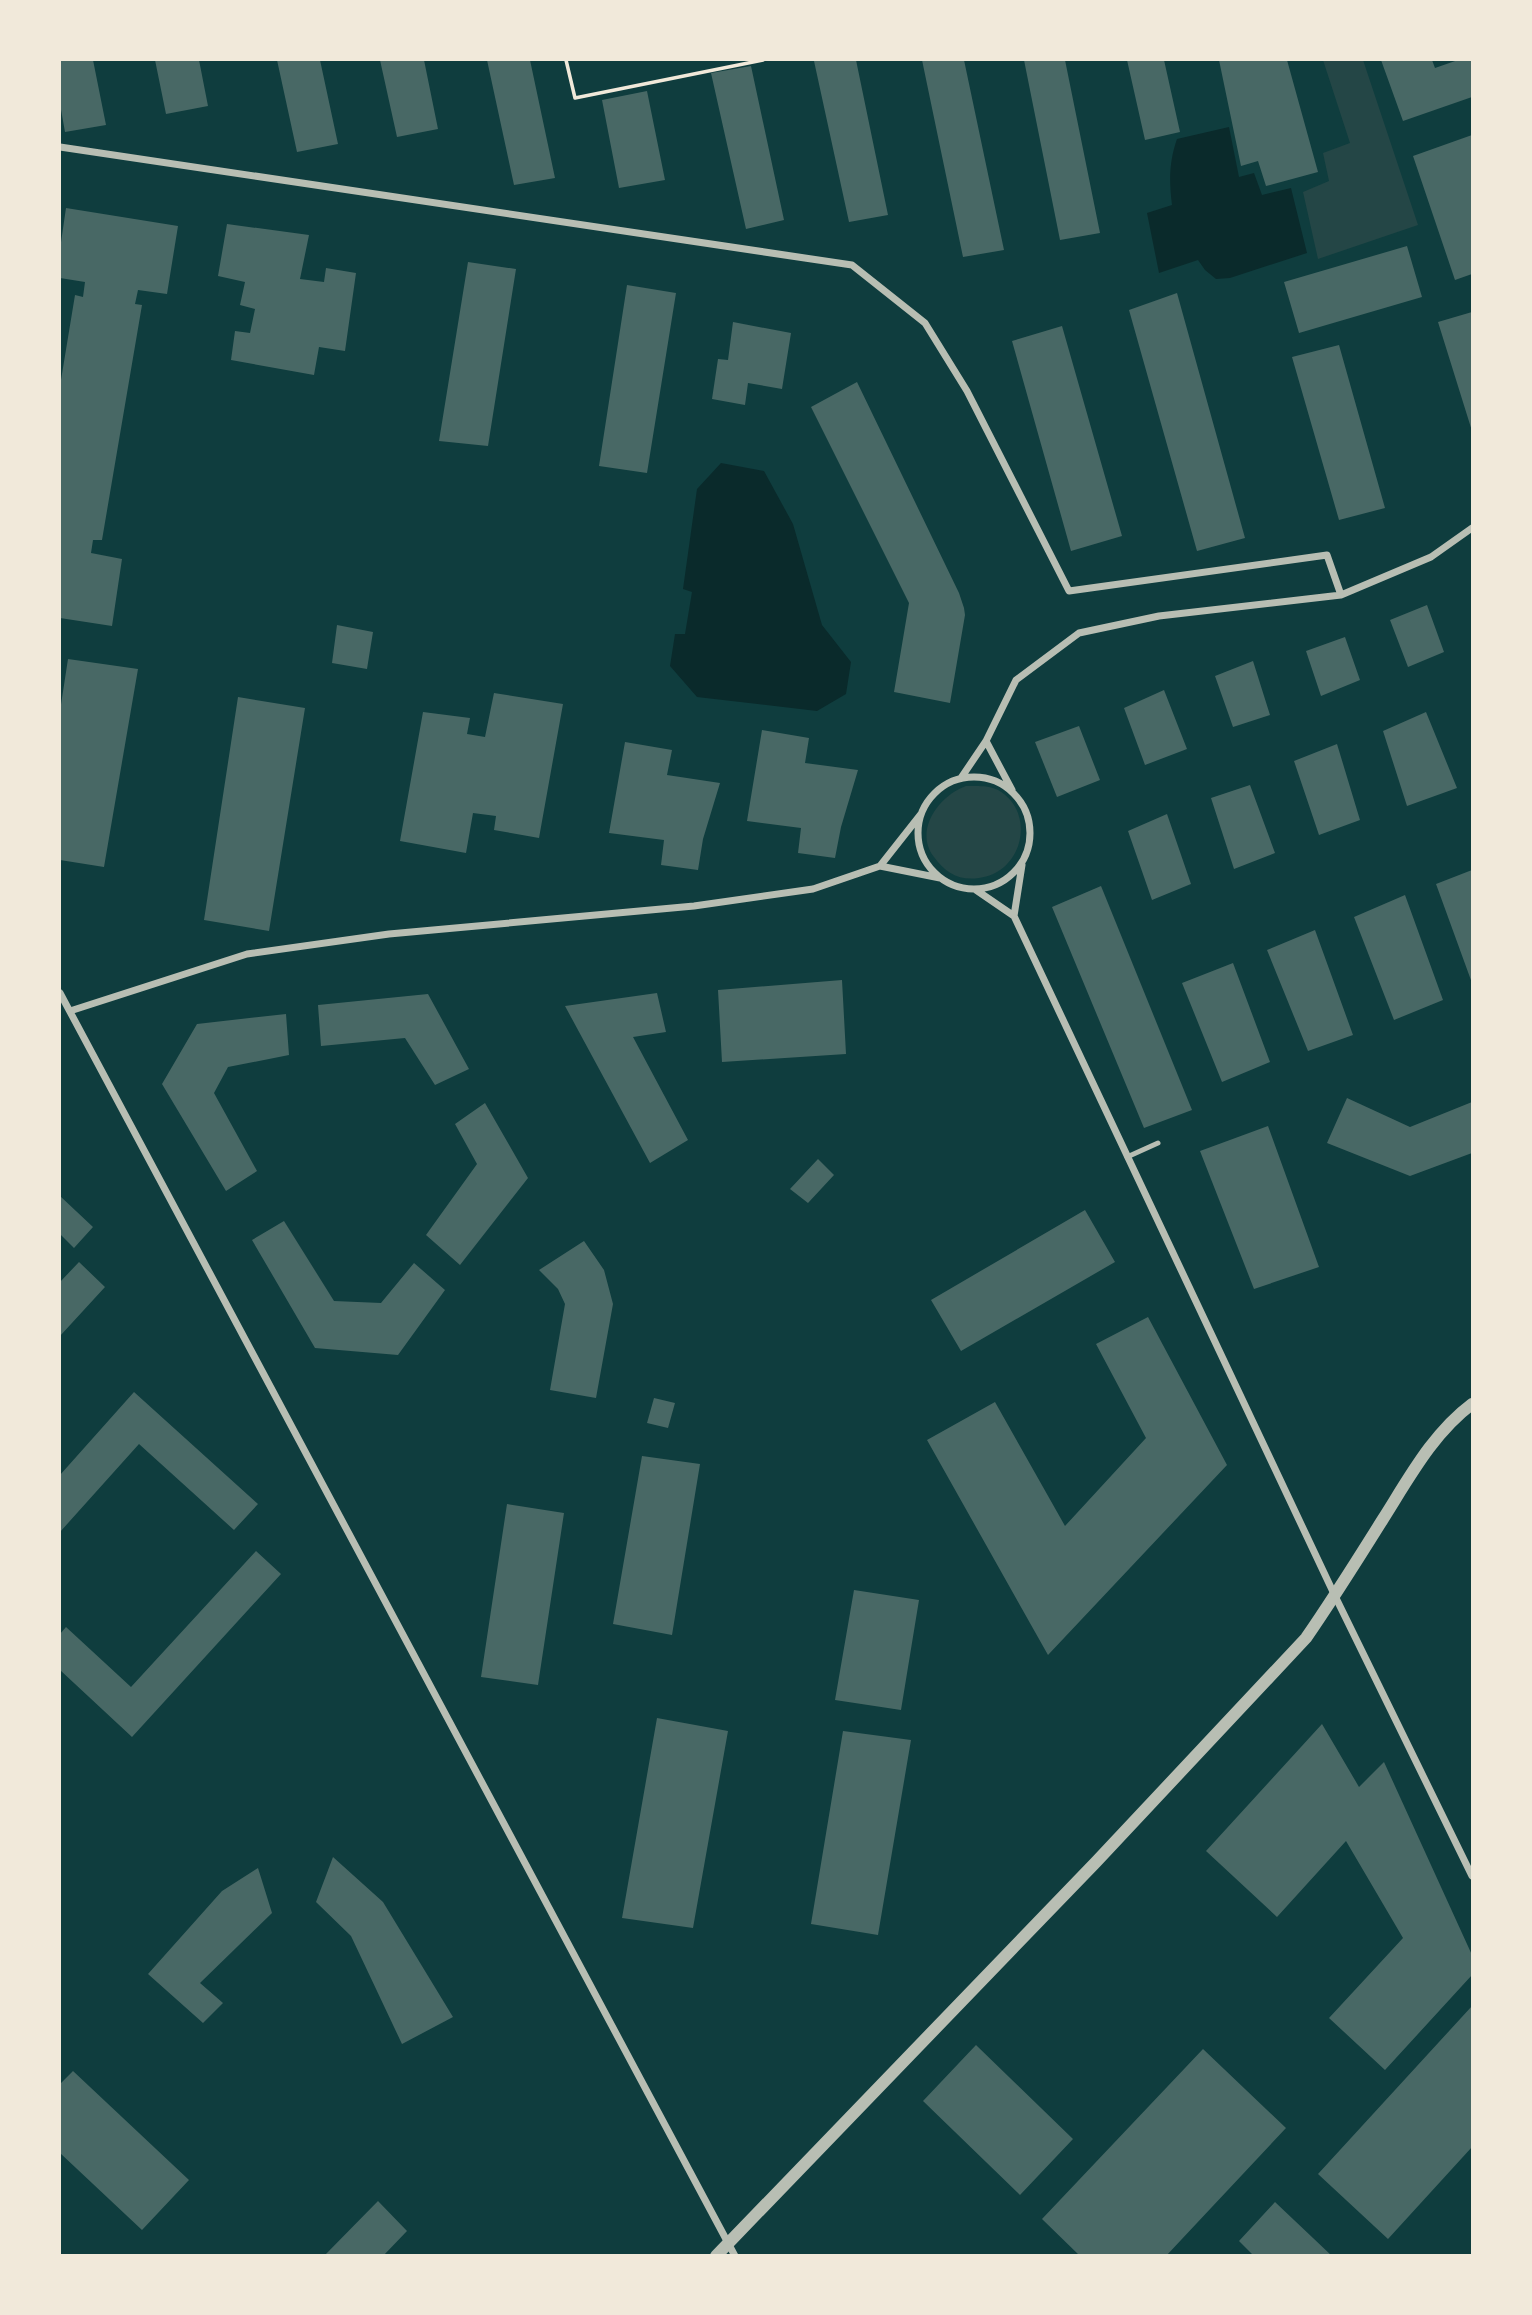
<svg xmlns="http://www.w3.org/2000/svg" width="1532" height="2315" viewBox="0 0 1532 2315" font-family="Literata,serif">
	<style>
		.green { fill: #244646 }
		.water { fill: #0a2a2b }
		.building { fill: #486865 }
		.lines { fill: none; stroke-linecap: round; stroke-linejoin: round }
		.path { stroke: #f1e9da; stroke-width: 3.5 }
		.service { stroke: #b8beb3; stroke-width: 5 }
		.minor { stroke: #b8beb3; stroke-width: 7 }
		.tertiary { stroke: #b8beb3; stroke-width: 12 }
	</style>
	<rect width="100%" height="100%" fill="#0f3d3e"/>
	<!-- green -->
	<path class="green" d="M 1323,60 L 1363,60 L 1418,225 L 1318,259 L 1303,192 L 1329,181 L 1323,153 L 1350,143 Z
		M 966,786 C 976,786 989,785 998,790 C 1037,812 1023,873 979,878 C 959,881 946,873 934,857 C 913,830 940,795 966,786 Z"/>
	<!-- water -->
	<path class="water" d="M 1229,127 L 1239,177 L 1254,173 L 1262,195 L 1291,188 L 1307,253 L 1230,278 L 1216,279 L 1205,270 L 1198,260 L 1159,273 L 1147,213 L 1172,205 C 1169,181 1169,162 1177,139 Z
		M 721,463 L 764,471 L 793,524 L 822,625 L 851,662 L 846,694 L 817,711 L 697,697 L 670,666 L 675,634 L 685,634 L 692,592 L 683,589 L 697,489 Z"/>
	<!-- building -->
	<path class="building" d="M 60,60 L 93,60 L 106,125 L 65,132 L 60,104 Z
		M 155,60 L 199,60 L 208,106 L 166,114 Z
		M 277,60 L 320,60 L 338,144 L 297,152 Z
		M 380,60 L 424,60 L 438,129 L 397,137 Z
		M 487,60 L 530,60 L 555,178 L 514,185 Z
		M 820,60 L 856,60 L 888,215 L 849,222 L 814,61 Z
		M 922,60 L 964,60 L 1004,250 L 963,257 Z
		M 1024,60 L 1065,60 L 1100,233 L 1060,240 Z
		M 1127,60 L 1164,60 L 1180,132 L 1145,140 Z
		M 1219,60 L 1287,60 L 1318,172 L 1266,186 L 1258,161 L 1241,166 Z
		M 1381,60 L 1432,60 L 1435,68 L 1458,60 L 1472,60 L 1472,97 L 1403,121 Z
		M 751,66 L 784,220 L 746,229 L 711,73 Z
		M 647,91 L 665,180 L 619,188 L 602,100 Z
		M 1472,135 L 1472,274 L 1455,280 L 1413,156 Z
		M 66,208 L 178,226 L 167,294 L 138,290 L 135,304 L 142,305 L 102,540 L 93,540 L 91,553 L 122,559 L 112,626 L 60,618 L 60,386 L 75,295 L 83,297 L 85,282 L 60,278 L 60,249 Z
		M 227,224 L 309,235 L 300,279 L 324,282 L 326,268 L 356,273 L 345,351 L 319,347 L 314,375 L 231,360 L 235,331 L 250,333 L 255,309 L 240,305 L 245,282 L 218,276 Z
		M 1407,246 L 1422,297 L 1299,333 L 1284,282 Z
		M 468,262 L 516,269 L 488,446 L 439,441 Z
		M 627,285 L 676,293 L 647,473 L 599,466 Z
		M 1177,293 L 1245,538 L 1197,551 L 1129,310 Z
		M 1472,312 L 1472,431 L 1438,322 Z
		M 733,322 L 791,333 L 782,389 L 748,383 L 745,405 L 712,399 L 718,359 L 728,360 Z
		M 1062,326 L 1122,536 L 1071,551 L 1012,341 Z
		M 1339,345 L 1385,508 L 1339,520 L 1292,357 Z
		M 857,382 L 959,593 L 964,608 L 965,615 L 950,703 L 894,692 L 909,603 L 811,407 Z
		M 1427,605 L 1444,652 L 1408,667 L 1390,620 Z
		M 337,625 L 373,632 L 367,669 L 332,663 Z
		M 1345,637 L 1360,680 L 1321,696 L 1306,651 Z
		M 68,659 L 138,669 L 104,867 L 60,860 L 60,711 Z
		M 1253,661 L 1270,715 L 1233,727 L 1215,676 Z
		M 1164,690 L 1187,749 L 1145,765 L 1124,708 Z
		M 494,693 L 563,704 L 539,838 L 494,830 L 496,816 L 473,813 L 466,853 L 400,841 L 423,712 L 470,718 L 467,734 L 485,737 Z
		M 238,697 L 305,708 L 269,931 L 204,920 Z
		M 1426,712 L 1457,788 L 1407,806 L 1383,731 Z
		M 1079,726 L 1100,780 L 1057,797 L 1035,742 Z
		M 762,730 L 809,738 L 805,763 L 858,770 L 841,827 L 835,858 L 798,853 L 801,828 L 747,821 Z
		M 625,742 L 672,750 L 667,775 L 720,783 L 703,839 L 698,870 L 661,865 L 664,840 L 609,833 Z
		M 1337,744 L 1360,820 L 1319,835 L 1294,761 Z
		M 1250,785 L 1275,853 L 1234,869 L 1211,798 Z
		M 1167,814 L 1191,884 L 1152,900 L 1128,831 Z
		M 1472,870 L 1472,983 L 1436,884 Z
		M 1101,886 L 1192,1110 L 1144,1128 L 1052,907 Z
		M 1405,895 L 1443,1000 L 1394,1020 L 1354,917 Z
		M 1315,930 L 1353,1035 L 1308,1051 L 1267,950 Z
		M 1233,963 L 1270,1062 L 1222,1082 L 1182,983 Z
		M 842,980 L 846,1054 L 722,1062 L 718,990 Z
		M 657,993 L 666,1032 L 633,1037 L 688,1140 L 650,1163 L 565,1006 Z
		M 428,994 L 469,1069 L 435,1085 L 405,1038 L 321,1046 L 318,1005 Z
		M 286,1014 L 289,1055 L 228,1067 L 214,1093 L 257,1171 L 226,1191 L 162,1084 L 197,1024 Z
		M 1347,1098 L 1410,1127 L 1472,1102 L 1472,1153 L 1410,1176 L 1327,1143 Z
		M 485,1103 L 528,1178 L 460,1265 L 426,1235 L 477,1164 L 455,1124 Z
		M 1268,1126 L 1319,1267 L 1254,1289 L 1200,1151 Z
		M 818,1159 L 834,1175 L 808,1203 L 790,1189 Z
		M 60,1196 L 93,1227 L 74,1248 L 60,1234 Z
		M 1085,1210 L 1115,1262 L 961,1351 L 931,1300 Z
		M 284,1221 L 334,1301 L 381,1303 L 414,1263 L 445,1290 L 398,1355 L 315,1348 L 252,1240 Z
		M 584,1241 L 604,1270 L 613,1304 L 596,1398 L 550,1390 L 565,1304 L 558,1289 L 539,1270 Z
		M 79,1262 L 105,1287 L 60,1336 L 60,1282 Z
		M 1148,1317 L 1227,1465 L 1048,1655 L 927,1440 L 995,1402 L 1065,1526 L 1146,1438 L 1096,1344 Z
		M 134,1392 L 258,1504 L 234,1530 L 139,1444 L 60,1532 L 60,1475 Z
		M 654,1398 L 675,1403 L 668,1428 L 647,1423 Z
		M 642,1456 L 700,1464 L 672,1635 L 613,1624 Z
		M 507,1504 L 564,1513 L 538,1685 L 481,1677 Z
		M 256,1551 L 281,1574 L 132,1737 L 60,1670 L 60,1634 L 66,1627 L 131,1687 Z
		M 854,1590 L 919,1600 L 901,1710 L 835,1700 Z
		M 657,1718 L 728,1731 L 693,1928 L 622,1918 Z
		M 1322,1724 L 1359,1787 L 1384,1762 L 1472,1955 L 1472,1975 L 1385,2070 L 1329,2018 L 1403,1938 L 1346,1841 L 1277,1917 L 1206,1851 Z
		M 843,1731 L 911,1740 L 878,1935 L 811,1924 Z
		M 333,1857 L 383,1902 L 453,2017 L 402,2044 L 351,1936 L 316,1902 Z
		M 258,1868 L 272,1913 L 200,1983 L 223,2003 L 203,2023 L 148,1974 L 222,1891 Z
		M 1472,2006 L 1472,2147 L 1388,2239 L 1318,2174 Z
		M 976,2045 L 1073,2139 L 1020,2195 L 923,2101 Z
		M 1203,2049 L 1286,2128 L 1166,2256 L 1080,2256 L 1042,2219 Z
		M 73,2071 L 189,2180 L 142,2230 L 60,2153 L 60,2084 Z
		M 378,2201 L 407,2231 L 383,2256 L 324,2256 Z
		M 1275,2202 L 1332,2256 L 1254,2256 L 1239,2241 Z"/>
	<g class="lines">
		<!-- path -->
		<path class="path" d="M 566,60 L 575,98 L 763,60"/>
		<!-- service -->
		<path class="service" d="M 1127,1157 L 1158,1143"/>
		<!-- minor -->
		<path class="minor" d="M 60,147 L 852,265 L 925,323 L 967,391 L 1069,591 L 1327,555 L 1341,595
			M 986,741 L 1012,790
			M918 833a56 56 0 1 1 112 0a56 56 0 1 1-112 0Z
			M 961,778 L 986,741 L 1016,680 L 1079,633 L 1159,616 L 1341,595 L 1431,557 L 1472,528
			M 880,866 L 921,814
			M 880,866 L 940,878
			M 976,890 L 1014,916 L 1335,1596 L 1472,1876
			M 1014,916 L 1022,865
			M 60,993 L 735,2256
			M 70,1011 L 247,954 L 389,934 L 694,906 L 813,889 L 880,866"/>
		<!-- tertiary -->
		<path class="tertiary" d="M 716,2256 L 1096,1862 L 1306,1638 C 1333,1599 1358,1559 1383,1519 C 1409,1478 1433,1433 1472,1404"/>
	</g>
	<!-- border -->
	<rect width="1532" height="2315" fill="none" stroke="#f1e9da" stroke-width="122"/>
</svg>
